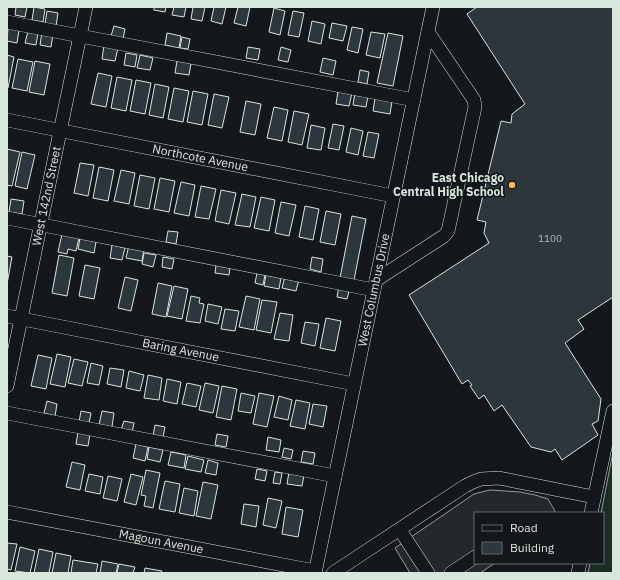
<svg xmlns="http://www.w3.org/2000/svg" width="620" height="580" viewBox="0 0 620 580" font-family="'IBM Plex Sans',sans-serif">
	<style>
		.green { fill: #1a2d24; stroke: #939e99 }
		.parking { fill: #24282b; stroke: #939e99 }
		.building { fill: #2c363c; stroke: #d8e6dc }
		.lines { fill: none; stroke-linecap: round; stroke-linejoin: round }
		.minor-casing { stroke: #d8e6dc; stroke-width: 14 }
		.minor { stroke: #14181c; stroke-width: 13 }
		.poi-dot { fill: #ffb74d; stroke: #14181c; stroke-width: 1.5 }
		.labels { text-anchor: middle; stroke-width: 3; stroke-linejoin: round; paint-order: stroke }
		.number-label { font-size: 10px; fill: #adbab4 }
		.street-label { font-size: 12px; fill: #d8e6dc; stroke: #14181c }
		.poi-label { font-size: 12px; font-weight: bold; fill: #d8e6dc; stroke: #14181c; text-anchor: end }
	</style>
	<rect width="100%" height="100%" fill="#14181c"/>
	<!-- green -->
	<path class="green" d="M 613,452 L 613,573 L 588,573 L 590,563 L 603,563 L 603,513 L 601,513 Z"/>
	<!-- parking -->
	<path class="parking" d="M 490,490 L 520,492 L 535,495 L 548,499 L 556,513 L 475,513 L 475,563 L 495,563 L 480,573 L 410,573 L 395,548 L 474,494 Z"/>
	<!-- building -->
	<path class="building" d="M 16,7 L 27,7 L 25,17 L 15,15 Z
		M 34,7 L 45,9 L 43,22 L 32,20 Z
		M 154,7 L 166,7 L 165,12 L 154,10 Z
		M 174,7 L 186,7 L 184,17 L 172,15 Z
		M 193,7 L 205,7 L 202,21 L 191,19 Z
		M 214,7 L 226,7 L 222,24 L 211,21 Z
		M 238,7 L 250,7 L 246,26 L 234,23 Z
		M 477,7 L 613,7 L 613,297 L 578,320 L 584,329 L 565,343 L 601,399 L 598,421 L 592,424 L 598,435 L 562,460 L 555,449 L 551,452 L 531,447 L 502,405 L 494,411 L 484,395 L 479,399 L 470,386 L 472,385 L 468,380 L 462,384 L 409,295 L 489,243 L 484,233 L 486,222 L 477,220 L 501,121 L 511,123 L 512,114 L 525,104 L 467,14 Z
		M 274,8 L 285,11 L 280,35 L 269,32 Z
		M 47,11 L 58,13 L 56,26 L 45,24 Z
		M 293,11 L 304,13 L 299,37 L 288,35 Z
		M 312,21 L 325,24 L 321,44 L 308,41 Z
		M 332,23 L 347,26 L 343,41 L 329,38 Z
		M 114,26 L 125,29 L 123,39 L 111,36 Z
		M 352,27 L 363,29 L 358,53 L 347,50 Z
		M 8,28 L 19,30 L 17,43 L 7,41 Z
		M 28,31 L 38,33 L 36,45 L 25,43 Z
		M 42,32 L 53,34 L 51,47 L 40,45 Z
		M 371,32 L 385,34 L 380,58 L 366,55 Z
		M 167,33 L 181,36 L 179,48 L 165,45 Z
		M 388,33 L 403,36 L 393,86 L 377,83 Z
		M 182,37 L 190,39 L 188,49 L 180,48 Z
		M 104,45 L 118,48 L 115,61 L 102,59 Z
		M 248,47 L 260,49 L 258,60 L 246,58 Z
		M 281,47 L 291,50 L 288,62 L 278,60 Z
		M 126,53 L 137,55 L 135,67 L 124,65 Z
		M 7,55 L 14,57 L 8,88 L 7,87 Z
		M 140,55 L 153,58 L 150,70 L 137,68 Z
		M 323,58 L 336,61 L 333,75 L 320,72 Z
		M 18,59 L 33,62 L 27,91 L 12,88 Z
		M 35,61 L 50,64 L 44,95 L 29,92 Z
		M 177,61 L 191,63 L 189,75 L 175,73 Z
		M 360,70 L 369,72 L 367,84 L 358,82 Z
		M 98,73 L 112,76 L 106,107 L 91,104 Z
		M 117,77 L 132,80 L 126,111 L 111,108 Z
		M 136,80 L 151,83 L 145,114 L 130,111 Z
		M 155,84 L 169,87 L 163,118 L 149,115 Z
		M 174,88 L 189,91 L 183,122 L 168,119 Z
		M 193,91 L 208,94 L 202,125 L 187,122 Z
		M 338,91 L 352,93 L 349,106 L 336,104 Z
		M 355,93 L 368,96 L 366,107 L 353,105 Z
		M 214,94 L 229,97 L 222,128 L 208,125 Z
		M 375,98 L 392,101 L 390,114 L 373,111 Z
		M 246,101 L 261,104 L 255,135 L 240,132 Z
		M 274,107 L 288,110 L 282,141 L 267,138 Z
		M 294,111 L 309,114 L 302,145 L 288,142 Z
		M 333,124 L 344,126 L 339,150 L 328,148 Z
		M 311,125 L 325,128 L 321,150 L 307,148 Z
		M 351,128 L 363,131 L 358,155 L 346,152 Z
		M 368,132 L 379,134 L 374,158 L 363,156 Z
		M 7,149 L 20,152 L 12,186 L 7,185 Z
		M 22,152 L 35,155 L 27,189 L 15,186 Z
		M 80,163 L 94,165 L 88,196 L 74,193 Z
		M 99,167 L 114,170 L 108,201 L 93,198 Z
		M 121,170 L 135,173 L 129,204 L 114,201 Z
		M 140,175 L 155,178 L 149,209 L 134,206 Z
		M 160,178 L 175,181 L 169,212 L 154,209 Z
		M 181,182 L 195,185 L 189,216 L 174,213 Z
		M 201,186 L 216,189 L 209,219 L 195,217 Z
		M 221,190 L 236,193 L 229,224 L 215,221 Z
		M 242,194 L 256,197 L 250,227 L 235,225 Z
		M 261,197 L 275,200 L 269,231 L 254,228 Z
		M 11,199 L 24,201 L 22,214 L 9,212 Z
		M 281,202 L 296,205 L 289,236 L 275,233 Z
		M 305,206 L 319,209 L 313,240 L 299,237 Z
		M 326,211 L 341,214 L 335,245 L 320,242 Z
		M 352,216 L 366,219 L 354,280 L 340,278 Z
		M 168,231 L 178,232 L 176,244 L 166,242 Z
		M 62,234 L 79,238 L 76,251 L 68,249 L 67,254 L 58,252 Z
		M 80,238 L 96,242 L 94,253 L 78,249 Z
		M 112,245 L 125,248 L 122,260 L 110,258 Z
		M 129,245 L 144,249 L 142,261 L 126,258 Z
		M 144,253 L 156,255 L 153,267 L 142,264 Z
		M 59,255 L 74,258 L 67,296 L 52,293 Z
		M 7,256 L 12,257 L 7,284 Z
		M 163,257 L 174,259 L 172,269 L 162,267 Z
		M 312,257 L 323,259 L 321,272 L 310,269 Z
		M 85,265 L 100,268 L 94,299 L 79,296 Z
		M 216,265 L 230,267 L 229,275 L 215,273 Z
		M 257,273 L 265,275 L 263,285 L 255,283 Z
		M 266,275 L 281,278 L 279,289 L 264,286 Z
		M 285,276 L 299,279 L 296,291 L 282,288 Z
		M 125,277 L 138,280 L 131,311 L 118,308 Z
		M 158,283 L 172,286 L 166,317 L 152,314 Z
		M 174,286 L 188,289 L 182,319 L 167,316 Z
		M 339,286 L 350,288 L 347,299 L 337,297 Z
		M 191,296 L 200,298 L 199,303 L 204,304 L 200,323 L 186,321 Z
		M 246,296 L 260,299 L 254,330 L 239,327 Z
		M 262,300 L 277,302 L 271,333 L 256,330 Z
		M 208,304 L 222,307 L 218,324 L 205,321 Z
		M 225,309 L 239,311 L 235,331 L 221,329 Z
		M 280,313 L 293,315 L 289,341 L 274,339 Z
		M 326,318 L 341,321 L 335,351 L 320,348 Z
		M 305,322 L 319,324 L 315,346 L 301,343 Z
		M 57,354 L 71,357 L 65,387 L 50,384 Z
		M 38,355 L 52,358 L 46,389 L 31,386 Z
		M 74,359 L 88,362 L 82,386 L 68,383 Z
		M 91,363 L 103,366 L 99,385 L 87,383 Z
		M 110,368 L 124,370 L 121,387 L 107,384 Z
		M 129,371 L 144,375 L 140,391 L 126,388 Z
		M 148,375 L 162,378 L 159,400 L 144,398 Z
		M 167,379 L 181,382 L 177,404 L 163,401 Z
		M 187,383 L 201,386 L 196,407 L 182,404 Z
		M 205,383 L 219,386 L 213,413 L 199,410 Z
		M 222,386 L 237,389 L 231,420 L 216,417 Z
		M 241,393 L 255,396 L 251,413 L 238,411 Z
		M 259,393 L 274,396 L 267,427 L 253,424 Z
		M 279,396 L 292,400 L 288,420 L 274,417 Z
		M 296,400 L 310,403 L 305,429 L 290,426 Z
		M 47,401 L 57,404 L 55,416 L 44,413 Z
		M 313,404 L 327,406 L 323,427 L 309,424 Z
		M 81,411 L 91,413 L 89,423 L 79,422 Z
		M 102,411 L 114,413 L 112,427 L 99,425 Z
		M 124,421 L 134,423 L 132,433 L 121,430 Z
		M 155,425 L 165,427 L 163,437 L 153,436 Z
		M 78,432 L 90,434 L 88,446 L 76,444 Z
		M 217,434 L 228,436 L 226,447 L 215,445 Z
		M 268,437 L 281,440 L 279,452 L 266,450 Z
		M 136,444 L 148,447 L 145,461 L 133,458 Z
		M 149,447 L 163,450 L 160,462 L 147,459 Z
		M 284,448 L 293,450 L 291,459 L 282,457 Z
		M 303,451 L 315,453 L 313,464 L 301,462 Z
		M 171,452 L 186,455 L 184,468 L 168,465 Z
		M 188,456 L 204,460 L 201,472 L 185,469 Z
		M 208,460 L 218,463 L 216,475 L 205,473 Z
		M 72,462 L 85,465 L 80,490 L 66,487 Z
		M 257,469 L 267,471 L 265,481 L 255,479 Z
		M 146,470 L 160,473 L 153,508 L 144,506 L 146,496 L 141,495 Z
		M 275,472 L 282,473 L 280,484 L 273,483 Z
		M 289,472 L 304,475 L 302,486 L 287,484 Z
		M 89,474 L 103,477 L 100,494 L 85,491 Z
		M 131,474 L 143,477 L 136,505 L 124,502 Z
		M 108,476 L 122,479 L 117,501 L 103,498 Z
		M 165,481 L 180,484 L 175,512 L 159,509 Z
		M 203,482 L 218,485 L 211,519 L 196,516 Z
		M 184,488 L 198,491 L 194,516 L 179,513 Z
		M 268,498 L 282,501 L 276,528 L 263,525 Z
		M 244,504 L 259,506 L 256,527 L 241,524 Z
		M 286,507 L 303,510 L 298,537 L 282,534 Z
		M 7,543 L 17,544 L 11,570 L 7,569 Z
		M 20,547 L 35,551 L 30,573 L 15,571 Z
		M 39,549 L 53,552 L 49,573 L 34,573 Z
		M 56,553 L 71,556 L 68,573 L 52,573 Z
		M 73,560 L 98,564 L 96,573 L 71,573 Z
		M 102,561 L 118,564 L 116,573 L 100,573 Z
		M 119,564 L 135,567 L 133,573 L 117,573 Z
		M 145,568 L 162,571 L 161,573 L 144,573 Z"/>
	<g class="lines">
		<defs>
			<g id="minor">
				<path d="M 7,22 L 414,100"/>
				<path id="s1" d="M 7,120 L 393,196"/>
				<path d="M 7,218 L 374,290"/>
				<path d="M 376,280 L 444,236 L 448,231 L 475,107 L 474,100 L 428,32"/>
				<path id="s2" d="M 7,316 L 354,384"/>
				<path id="s3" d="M 7,386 L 86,7"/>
				<path d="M 7,413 L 335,476"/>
				<path id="s4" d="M 7,512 L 315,571"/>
				<path d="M 591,513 L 613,411"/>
				<path d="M 400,530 L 428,573"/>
				<path id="s5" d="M 315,573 L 433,7"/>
				<path d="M 333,573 L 465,486 L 473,482 L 481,479 L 499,478 L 594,497"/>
				<path d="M 451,573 L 475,557"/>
				<path d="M 578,573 L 580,563"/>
			</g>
		</defs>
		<!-- minor casing -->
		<use href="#minor" class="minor-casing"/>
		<!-- minor -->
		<use href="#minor" class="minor"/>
	</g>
	<!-- markers -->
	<circle class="poi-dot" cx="512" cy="185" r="4"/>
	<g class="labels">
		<!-- number labels -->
		<g class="number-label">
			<text x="550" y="242">1100</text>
		</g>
		<!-- street labels -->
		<g class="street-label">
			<text dy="4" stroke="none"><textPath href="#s1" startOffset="197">Northcote Avenue</textPath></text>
			<text dy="4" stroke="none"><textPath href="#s3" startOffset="194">West 142nd Street</textPath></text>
			<text dy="4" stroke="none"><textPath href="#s5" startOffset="289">West Columbus Drive</textPath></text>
			<text dy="4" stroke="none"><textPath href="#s2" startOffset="177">Baring Avenue</textPath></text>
			<text dy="4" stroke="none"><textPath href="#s4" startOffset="157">Magoun Avenue</textPath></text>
		</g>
		<!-- poi labels -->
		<g class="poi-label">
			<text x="504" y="182">East Chicago<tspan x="504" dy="14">Central High School</tspan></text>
		</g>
	</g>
	<!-- border -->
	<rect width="620" height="580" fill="none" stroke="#d8e6dc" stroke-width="16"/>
	<!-- legend -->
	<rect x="474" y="512" width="130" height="52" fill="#14181c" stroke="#626a69"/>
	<rect x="482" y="525" width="20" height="6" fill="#14181c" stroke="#626a69"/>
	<text x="510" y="532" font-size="12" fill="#d8e6dc">Road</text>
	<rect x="482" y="542" width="20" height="12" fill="#2c363c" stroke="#626a69"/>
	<text x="510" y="552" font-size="12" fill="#d8e6dc">Building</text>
</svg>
